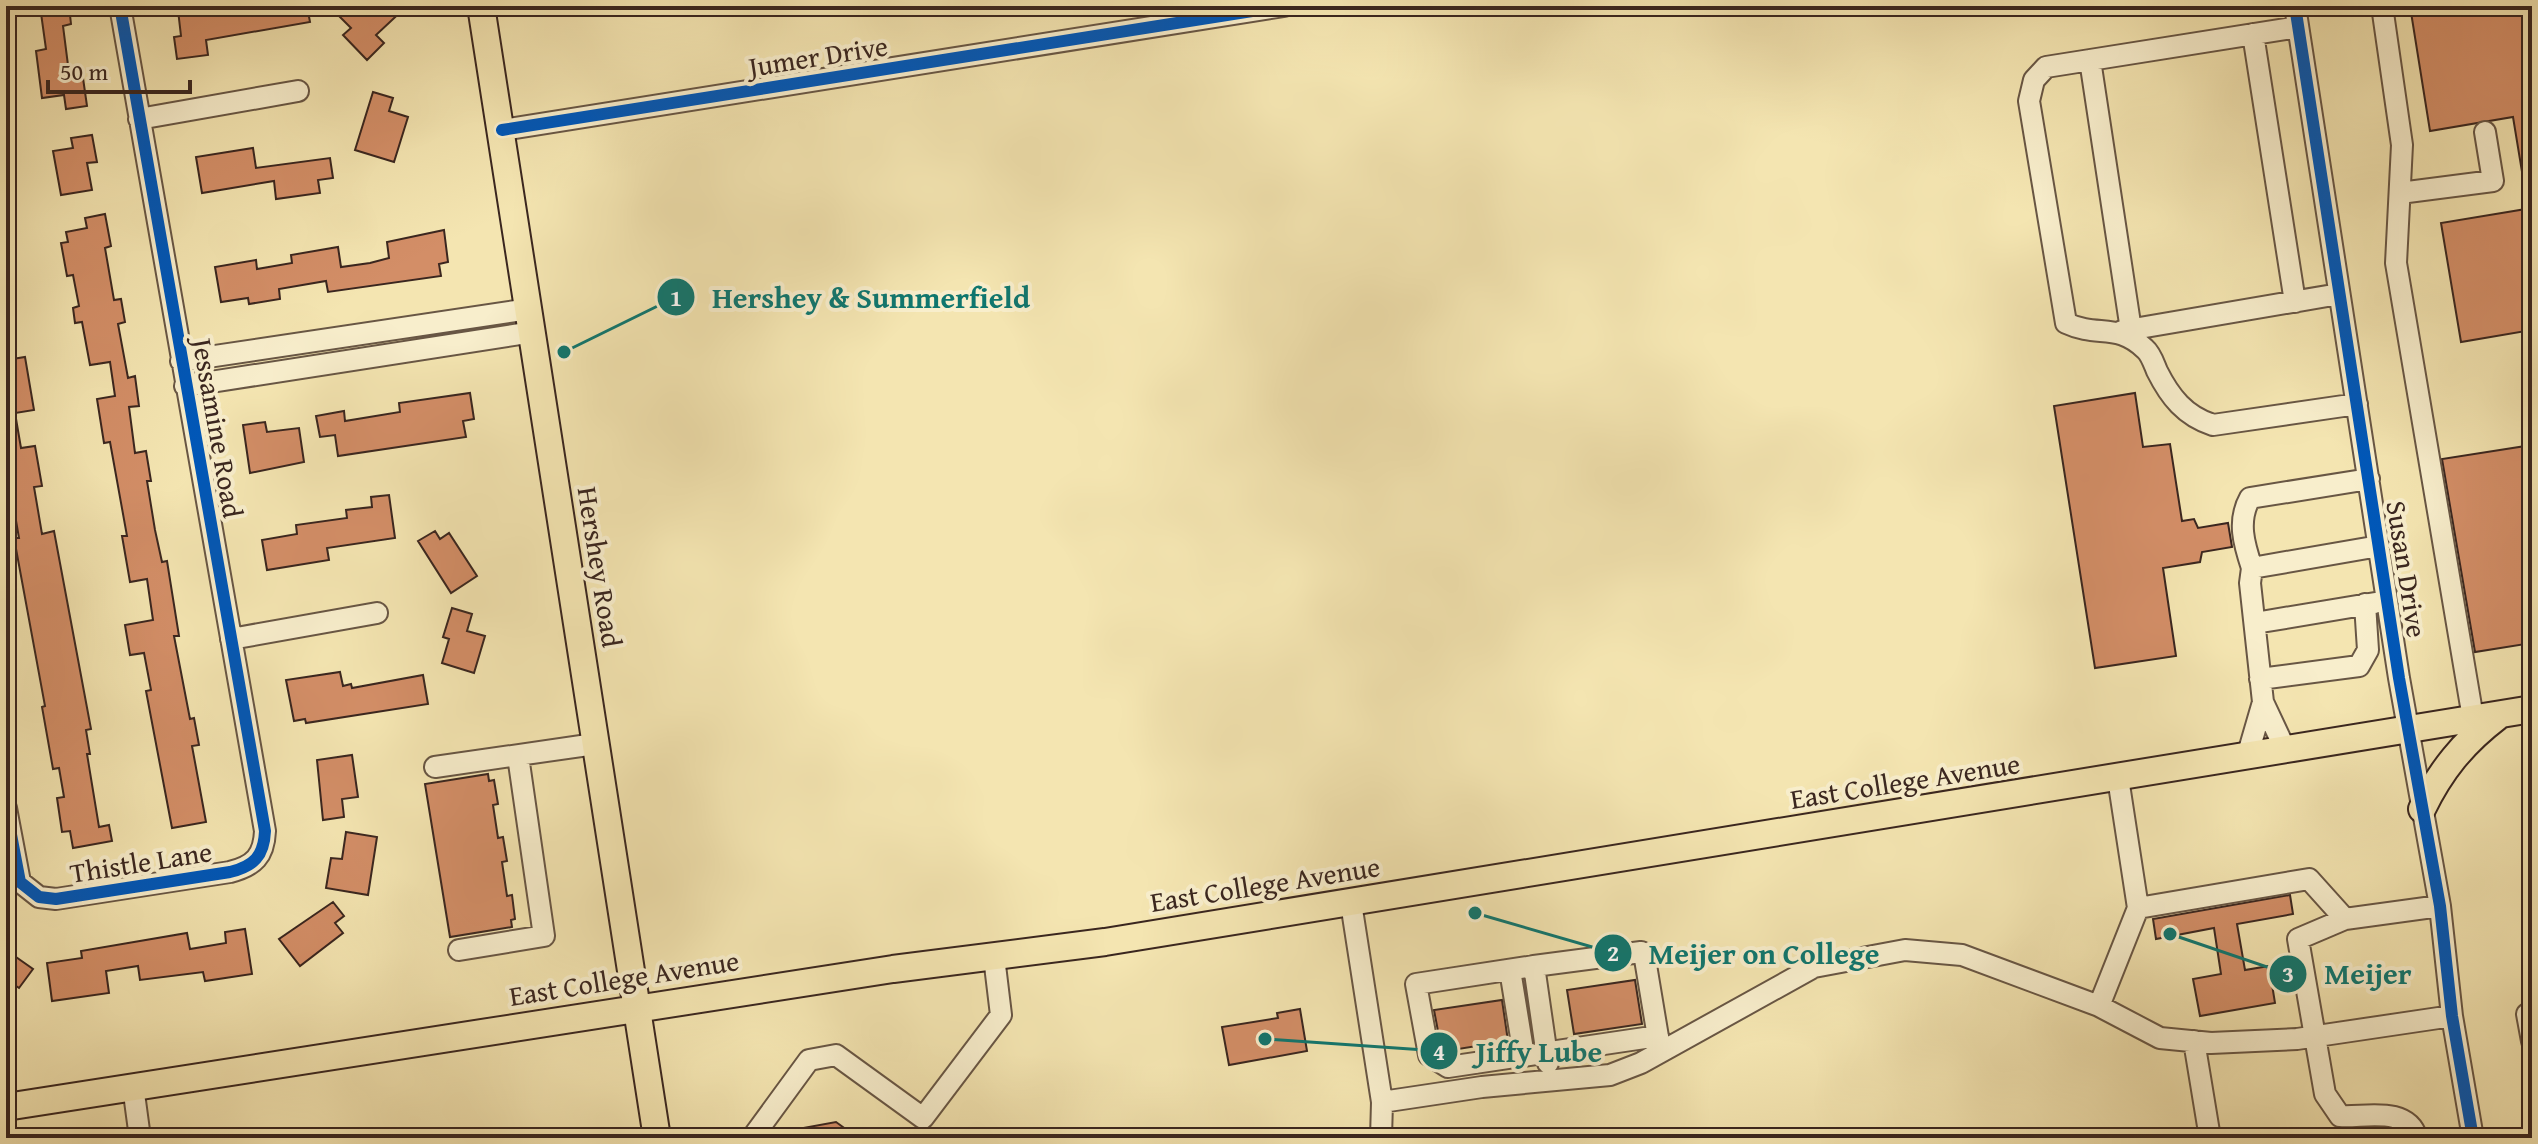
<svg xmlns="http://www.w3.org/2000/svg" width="2538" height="1144" viewBox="0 0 2538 1144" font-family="'Gentium Book Plus',serif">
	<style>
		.building { fill: #d38e67; stroke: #3a261f; stroke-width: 2 }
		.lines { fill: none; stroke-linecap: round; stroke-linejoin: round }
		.minor-casing { stroke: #685644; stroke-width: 24 }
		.major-casing { stroke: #3a261f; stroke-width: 30 }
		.minor { stroke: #f8eecc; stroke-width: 20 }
		.major { stroke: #f4e5b1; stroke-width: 26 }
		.cycleway-casing { stroke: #f8eecc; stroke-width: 17 }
		.cycleway { stroke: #0057b8; stroke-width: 12 }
		.labels { text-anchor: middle; stroke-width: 8; stroke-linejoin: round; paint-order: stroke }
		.street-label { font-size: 28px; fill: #3a261f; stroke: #f8eecc }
		.leader { fill: none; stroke: #0f766e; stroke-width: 3 }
		.callout-dot { fill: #0f766e; stroke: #f8eecc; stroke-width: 3 }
		.mark-label { font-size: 24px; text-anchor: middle; font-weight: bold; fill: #fff }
		.callout-label { font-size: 30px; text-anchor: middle; font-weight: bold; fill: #0f766e; stroke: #f8eecc; stroke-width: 8; stroke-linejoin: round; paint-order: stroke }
	</style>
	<rect width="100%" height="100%" fill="#f4e5b1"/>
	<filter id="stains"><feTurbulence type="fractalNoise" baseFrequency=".0025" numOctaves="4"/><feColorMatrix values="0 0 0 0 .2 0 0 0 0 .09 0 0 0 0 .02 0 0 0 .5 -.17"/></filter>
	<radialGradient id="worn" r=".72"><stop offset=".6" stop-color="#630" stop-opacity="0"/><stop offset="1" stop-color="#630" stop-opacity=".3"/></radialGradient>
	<!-- building -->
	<path class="building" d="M 40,6 L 69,6 L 71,24 L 63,26 L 69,73 L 82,71 L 87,106 L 66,109 L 64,95 L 42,98 L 36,51 L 46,49 Z
		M 202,6 L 307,6 L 310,22 L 206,40 L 208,55 L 177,59 L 174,37 L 181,36 L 178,10 Z
		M 329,6 L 407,6 L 376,35 L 384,43 L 367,60 L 343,35 L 351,28 Z
		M 2410,6 L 2532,6 L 2532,183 L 2524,184 L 2513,117 L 2430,131 Z
		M 373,92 L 393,98 L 389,111 L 408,117 L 394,162 L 355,150 Z
		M 92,135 L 97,162 L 87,163 L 92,190 L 61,195 L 53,151 L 73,148 L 71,138 Z
		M 253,148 L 256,168 L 330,158 L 333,178 L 318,180 L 320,193 L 276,199 L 274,181 L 202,193 L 196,157 Z
		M 2532,208 L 2532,330 L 2461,342 L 2441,223 Z
		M 105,214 L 111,246 L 105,248 L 114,300 L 121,299 L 125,322 L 118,324 L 128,378 L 135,376 L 139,406 L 129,407 L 135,453 L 146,451 L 151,481 L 147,481 L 155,530 L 162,562 L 167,561 L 179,636 L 174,636 L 190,719 L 194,718 L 199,745 L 192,746 L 206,822 L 172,828 L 146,691 L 151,690 L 144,653 L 130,655 L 125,625 L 153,620 L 147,579 L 130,582 L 122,536 L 127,536 L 110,442 L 104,443 L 97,399 L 115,396 L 110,362 L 90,365 L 82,322 L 75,323 L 73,308 L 79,306 L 73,275 L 67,276 L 61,243 L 68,242 L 66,232 L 87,228 L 85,218 Z
		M 444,230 L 448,262 L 439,264 L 441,276 L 328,292 L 326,281 L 279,289 L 280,299 L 249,304 L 248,298 L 221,302 L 215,267 L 256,260 L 257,269 L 292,263 L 291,255 L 338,247 L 341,267 L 370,263 L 389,258 L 387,242 Z
		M 25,357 L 34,410 L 15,413 L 21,448 L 35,446 L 42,486 L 34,487 L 42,534 L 54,531 L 91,729 L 86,730 L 90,754 L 87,754 L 99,827 L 109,825 L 112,841 L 73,848 L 70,831 L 62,832 L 57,798 L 64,797 L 59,768 L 53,769 L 42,707 L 45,706 L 14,538 L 19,538 L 6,463 L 6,360 Z
		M 470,393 L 474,419 L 463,421 L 466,437 L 338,456 L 335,435 L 320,437 L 316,416 L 344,411 L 345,421 L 400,412 L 399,403 Z
		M 2135,393 L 2143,447 L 2170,444 L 2182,521 L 2194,519 L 2198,528 L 2228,523 L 2232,547 L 2202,552 L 2200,562 L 2163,568 L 2176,656 L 2095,668 L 2054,406 Z
		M 265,422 L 267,432 L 299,428 L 304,462 L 250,473 L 243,425 Z
		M 2532,445 L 2532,643 L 2475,652 L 2442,459 Z
		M 389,495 L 395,538 L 327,548 L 329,560 L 267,570 L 262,540 L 297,534 L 296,525 L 347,518 L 346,510 L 372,507 L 371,497 Z
		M 435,531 L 440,539 L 449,533 L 477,576 L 451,593 L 418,541 Z
		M 452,608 L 472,614 L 467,631 L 485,636 L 474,673 L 442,663 L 449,639 L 443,637 Z
		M 340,672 L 343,686 L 351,684 L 352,688 L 423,675 L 428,704 L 306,723 L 305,719 L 294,721 L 286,680 Z
		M 352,755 L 358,797 L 342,799 L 344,817 L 323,820 L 317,760 Z
		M 488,774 L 489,781 L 494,780 L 498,804 L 493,805 L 498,838 L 503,837 L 507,861 L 502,862 L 507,896 L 512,895 L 515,919 L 511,920 L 512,927 L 450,937 L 425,784 Z
		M 346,832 L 377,837 L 368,895 L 326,888 L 331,858 L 342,859 Z
		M 2290,895 L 2293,914 L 2237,924 L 2245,970 L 2269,966 L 2275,1003 L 2200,1016 L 2193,979 L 2221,974 L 2214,928 L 2156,939 L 2153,919 Z
		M 333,902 L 344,916 L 335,923 L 343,933 L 300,966 L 279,939 Z
		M 245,929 L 252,974 L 205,981 L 203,972 L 140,980 L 138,966 L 106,971 L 109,993 L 52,1001 L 47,963 L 82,958 L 81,951 L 187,933 L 190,949 L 226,943 L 225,932 Z
		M 6,950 L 33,969 L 19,988 L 6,979 Z
		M 1635,980 L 1642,1024 L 1574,1034 L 1567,990 Z
		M 1502,1000 L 1508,1041 L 1446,1051 L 1441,1047 L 1434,1010 Z
		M 1300,1009 L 1307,1051 L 1229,1065 L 1222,1027 L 1278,1018 L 1277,1013 Z
		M 836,1122 L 858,1138 L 792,1138 L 792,1130 Z"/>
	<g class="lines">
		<defs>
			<path id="minor" d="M 2295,6 L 2399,678 L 2440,906 L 2452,1016 L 2473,1138
				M 2382,6 L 2402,145 L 2396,263 L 2473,718
				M 2298,27 L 2046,67 L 2034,80 L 2029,101 L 2066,323 C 2098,338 2117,322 2145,349 C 2151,354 2154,364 2157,371 C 2170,397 2185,416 2213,425 L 2357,404
				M 2253,34 L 2295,302
				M 2090,60 L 2131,330
				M 139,119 L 298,91
				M 502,130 L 1284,6
				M 2400,193 L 2493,181 L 2485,132
				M 2122,331 L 2339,294
				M 181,361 L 529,309
				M 185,386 L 533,332
				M 2252,568 C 2244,544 2237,521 2250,498 L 2369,479
				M 2255,623 L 2375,603
				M 231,639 L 377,613
				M 2260,679 L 2359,666 L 2368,650 L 2365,604
				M 2286,751 L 2263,702 L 2250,583 L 2252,568 L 2379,546
				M 2247,757 L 2263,702
				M 435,767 L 595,744
				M 6,808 L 20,882 L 39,897 L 56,899 L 230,872 C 254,866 264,856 265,831 L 120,6
				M 1351,903 L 1382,1102 L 1381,1138
				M 2138,908 L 2309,879 L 2345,919
				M 459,950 L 544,936 L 518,756
				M 1534,966 L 1416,984 L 1429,1055 L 1448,1067 L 1658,1036
				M 1510,970 L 1524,1056
				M 2099,1006 L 2138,908 L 2118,778
				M 2532,1013 L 2527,1014 L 2532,1041
				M 2194,1041 L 2210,1138
				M 1548,1063 L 1534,966 L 1641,952 L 1645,959 L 1660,1049
				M 133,1086 L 140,1138
				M 1382,1102 L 1482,1087 L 1610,1075 L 1641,1063 L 1814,967 L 1905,950 L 1962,955 L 2099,1006 L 2160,1038 L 2211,1043 L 2297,1039 L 2452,1016
				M 752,1138 L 809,1060 L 836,1055 L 923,1118 L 1001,1015 L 994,957
				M 2417,1138 C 2407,1105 2364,1118 2340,1116 L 2325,1094 L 2298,939 L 2345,919 L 2440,906"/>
			<path id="major" d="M 481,6 L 657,1138
				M 2422,809 C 2441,770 2463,743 2497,717
				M 6,1107 L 893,969 L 1105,942 L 2532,709"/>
		</defs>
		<!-- minor casing -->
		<use href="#minor" class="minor-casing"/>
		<!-- major casing -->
		<use href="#major" class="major-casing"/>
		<!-- minor -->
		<use href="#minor" class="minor"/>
		<!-- major -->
		<use href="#major" class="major"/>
		<defs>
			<path id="cycleway" d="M 2295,6 L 2399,678 L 2440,906 L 2452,1016 L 2473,1138
				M 502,130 L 1284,6
				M 6,808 L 20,882 L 39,897 L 56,899 L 230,872 C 254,866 264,856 265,831 L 120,6"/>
		</defs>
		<!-- cycleway casing -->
		<use href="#cycleway" class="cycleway-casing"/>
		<!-- cycleway -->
		<use href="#cycleway" class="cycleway"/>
	</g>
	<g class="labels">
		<!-- street labels -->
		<g class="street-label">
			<text transform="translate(818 56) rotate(-9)" y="10">Jumer Drive</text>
			<text transform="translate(218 428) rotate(80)" y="10">Jessamine Road</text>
			<text transform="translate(600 567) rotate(81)" y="10">Hershey Road</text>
			<text transform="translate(2407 569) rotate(81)" y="10">Susan Drive</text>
			<text transform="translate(1905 781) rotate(-9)" y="10">East College Avenue</text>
			<text transform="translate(141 862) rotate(-9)" y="10">Thistle Lane</text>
			<text transform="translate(1265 884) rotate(-9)" y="10">East College Avenue</text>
			<text transform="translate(624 978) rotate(-9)" y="10">East College Avenue</text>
		</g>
	</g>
	<!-- callouts -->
	<path class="leader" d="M564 352L676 297M1475 913L1613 953M2170 934L2288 974M1265 1039L1439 1051"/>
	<g class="callout-dot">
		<circle cx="564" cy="352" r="8"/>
		<circle cx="1475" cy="913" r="8"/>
		<circle cx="2170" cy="934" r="8"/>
		<circle cx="1265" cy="1039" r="8"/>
		<circle cx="676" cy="297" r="20"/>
		<circle cx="1613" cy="953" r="20"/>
		<circle cx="2288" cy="974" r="20"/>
		<circle cx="1439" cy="1051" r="20"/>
	</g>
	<g class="mark-label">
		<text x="676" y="306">1</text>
		<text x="1613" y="961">2</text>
		<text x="2288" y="982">3</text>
		<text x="1439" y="1060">4</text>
	</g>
	<g class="callout-label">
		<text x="871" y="308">Hershey &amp; Summerfield</text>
		<text x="1764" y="964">Meijer on College</text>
		<text x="2368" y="984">Meijer</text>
		<text x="1539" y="1062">Jiffy Lube</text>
	</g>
	<!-- margin -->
	<rect width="2538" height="1144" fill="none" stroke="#f4e5b1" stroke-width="32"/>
	<rect x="8" y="8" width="2522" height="1128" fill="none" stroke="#3a261f" stroke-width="4"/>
	<rect x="16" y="16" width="2506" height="1112" fill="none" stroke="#3a261f" stroke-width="2"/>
	<!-- scale -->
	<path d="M48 80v12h142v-12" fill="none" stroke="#3a261f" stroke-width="4"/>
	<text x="60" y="80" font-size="24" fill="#3a261f" stroke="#f8eecc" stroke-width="6" paint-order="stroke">50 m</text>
	<rect width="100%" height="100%" filter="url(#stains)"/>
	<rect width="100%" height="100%" fill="url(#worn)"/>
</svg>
